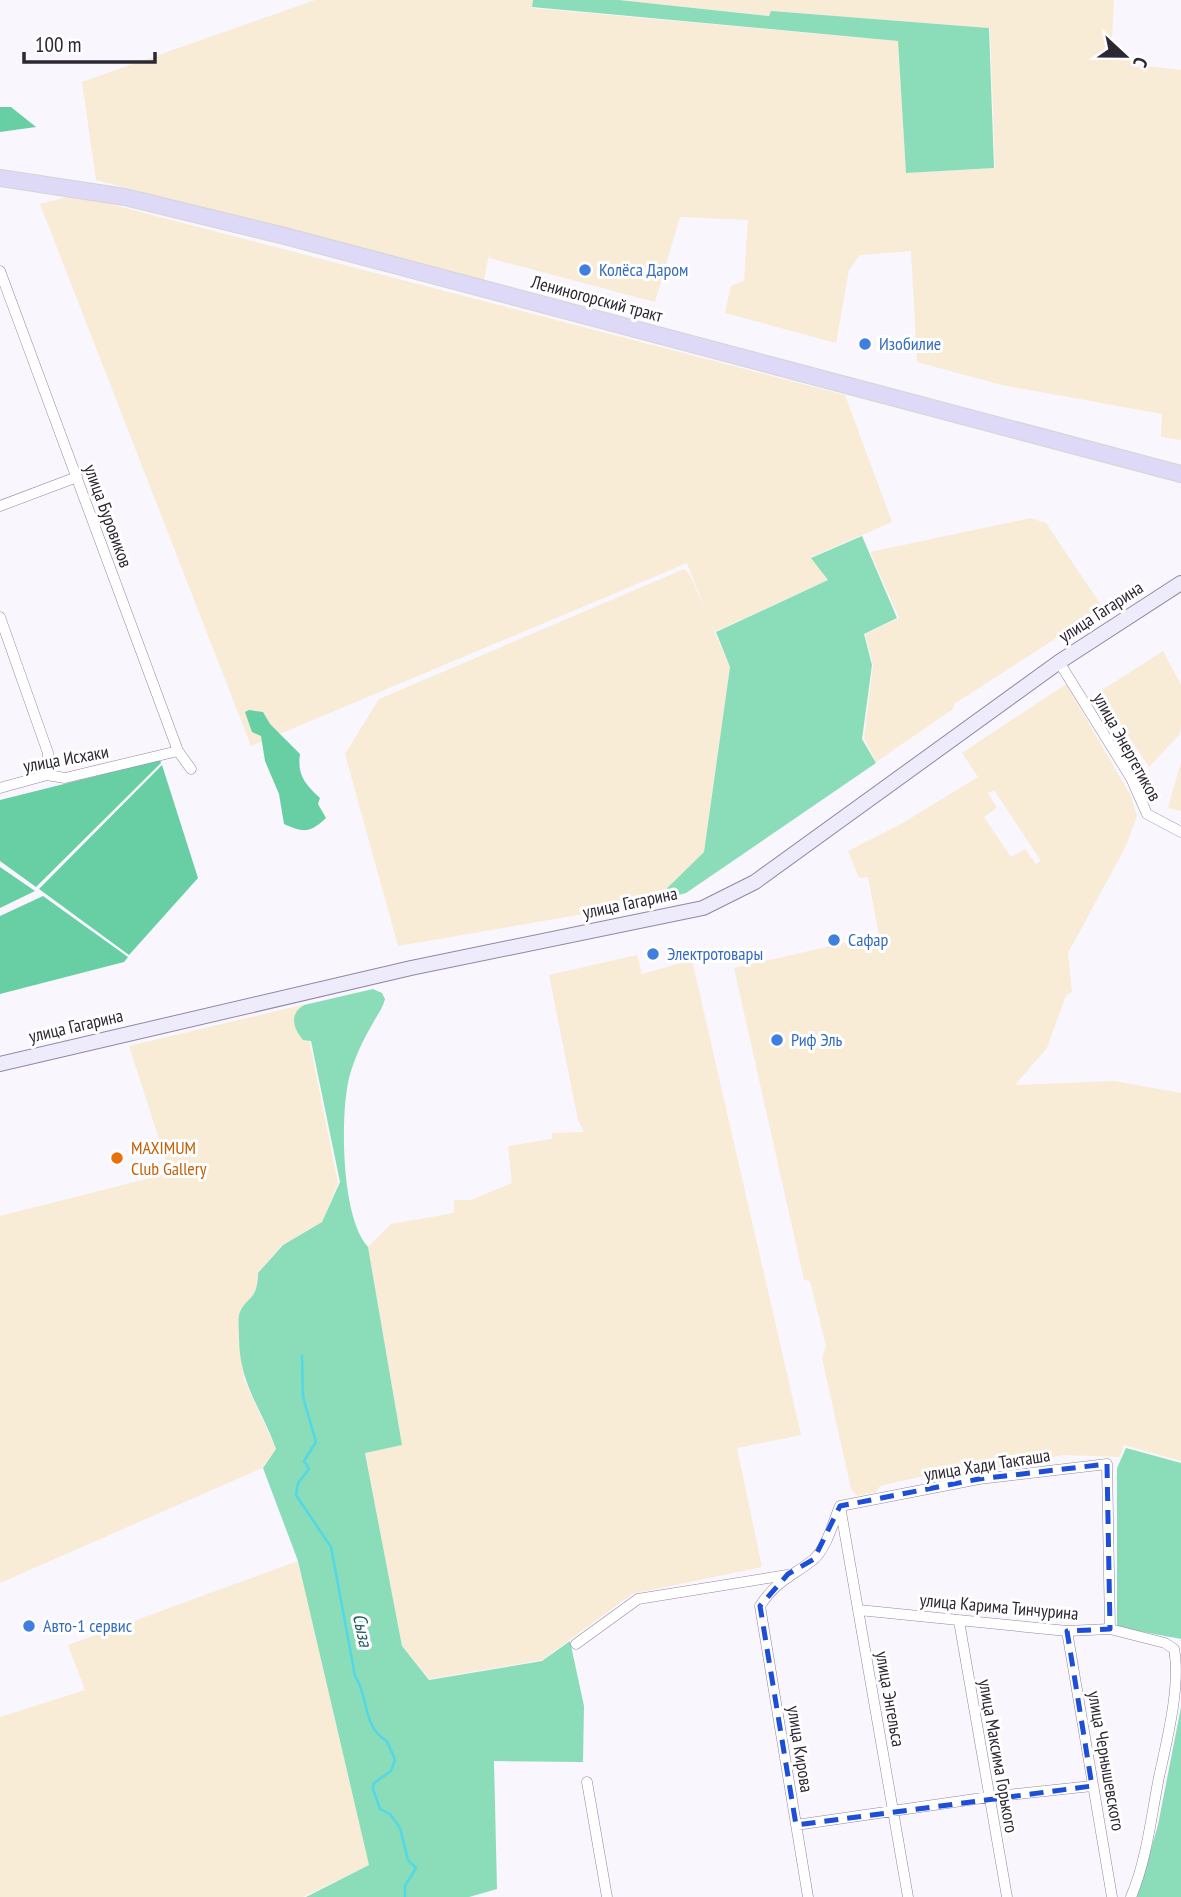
<svg xmlns="http://www.w3.org/2000/svg" width="1181" height="1897" viewBox="0 0 1181 1897" font-family="'PT Sans Narrow',sans-serif">
	<style>
		.industrial { fill: #f8ecd7; fill-rule: evenodd }
		.green { fill: #8addb8 }
		.forest { fill: #68cfa4 }
		.lines { fill: none; stroke-linecap: round; stroke-linejoin: round }
		.stream { stroke: #52d8e6; stroke-width: 2.5 }
		.street-casing { stroke: #9386a4; stroke-width: 11 }
		.secondary-casing { stroke: #9386a4; stroke-width: 16 }
		.primary-casing { stroke: #d5d4d6; stroke-width: 18 }
		.street { stroke: #fff; stroke-width: 10 }
		.secondary { stroke: #eeecfb; stroke-width: 14 }
		.primary { stroke: #ddd9f7; stroke-width: 16 }
		.marked { fill: none; stroke: #1d4ed8; stroke-width: 5; stroke-dasharray: 14 9; stroke-linejoin: round }
		.shop-dot { fill: #3f7fe0; stroke: #fff; stroke-width: 2.5 }
		.food-dot { fill: #e8710a; stroke: #fff; stroke-width: 2.5 }
		.labels { text-anchor: middle; stroke-width: 6; stroke-linejoin: round; paint-order: stroke }
		.shop-label { font-size: 18px; fill: #366cbe; stroke: #fff; text-anchor: start }
		.street-label { font-size: 18px; fill: #2d2734; stroke: #fff }
		.food-label { font-size: 18px; fill: #c56008; stroke: #fff; text-anchor: start }
		.water-label { font-size: 19px; font-style: italic; fill: #235b61; stroke: #fff }
	</style>
	<rect width="100%" height="100%" fill="#f9f6fd"/>
	<!-- industrial -->
	<path class="industrial" d="M 315,0 L 533,0 L 532,8 L 898,41 L 906,173 L 995,168 L 990,28 L 782,12 L 780,17 L 621,0 L 1114,0 L 1111,55 L 1138,59 L 1138,65 L 1181,70 L 1181,440 L 1161,437 L 1162,414 L 1002,385 L 917,362 L 911,251 L 860,255 L 849,270 L 836,343 L 725,313 L 731,286 L 744,281 L 748,220 L 680,217 L 655,302 L 489,258 L 492,239 L 484,280 L 96,180 L 82,82 Z
		M 75,195 L 845,395 L 892,522 L 811,557 L 828,580 L 714,632 L 687,563 L 251,746 L 40,204 Z
		M 1031,518 L 1046,523 L 1103,608 L 954,704 L 953,709 L 876,762 L 864,738 L 873,665 L 865,634 L 899,618 L 870,552 Z
		M 684,569 L 690,575 L 730,667 L 704,852 L 653,902 L 398,946 L 345,754 L 379,699 Z
		M 1163,651 L 1181,685 L 1181,725 L 1180,734 L 1149,767 L 1099,692 Z
		M 1066,684 L 1131,796 L 1137,816 L 1126,846 L 1068,953 L 1072,992 L 1066,995 L 1047,1048 L 1015,1085 L 1114,1081 L 1181,1093 L 1181,1461 L 1124,1445 L 1120,1457 L 1063,1455 L 972,1473 L 967,1466 L 880,1486 L 876,1492 L 857,1496 L 851,1489 L 822,1358 L 826,1346 L 810,1281 L 804,1280 L 734,968 L 879,935 L 868,877 L 859,878 L 848,851 L 901,824 L 978,777 L 962,753 ZM 994,790 L 1041,861 L 1036,864 L 1025,849 L 1011,857 L 984,817 L 997,808 L 988,793 Z
		M 1181,762 L 1181,811 L 1168,808 Z
		M 637,955 L 642,974 L 692,960 L 801,1435 L 737,1448 L 762,1567 L 632,1594 L 542,1660 L 429,1679 L 402,1646 L 365,1452 L 402,1445 L 368,1247 L 391,1224 L 454,1213 L 454,1200 L 471,1200 L 512,1183 L 508,1146 L 552,1139 L 552,1133 L 584,1132 L 578,1120 L 549,975 Z
		M 302,1005 L 338,1183 L 322,1222 L 282,1245 L 258,1273 L 258,1290 L 239,1314 L 239,1344 L 244,1379 L 276,1449 L 262,1468 L 0,1583 L 0,1216 L 170,1173 L 129,1046 Z
		M 298,1561 L 369,1865 L 303,1897 L 0,1897 L 0,1717 L 85,1690 L 68,1645 Z"/>
	<!-- green -->
	<path class="green" d="M 533,0 L 619,0 L 769,16 L 771,11 L 989,28 L 994,168 L 906,173 L 898,41 L 532,7 Z
		M 862,536 L 897,618 L 864,634 L 872,665 L 862,739 L 876,763 L 686,893 L 653,902 L 704,852 L 730,667 L 716,632 L 828,580 L 811,558 Z
		M 373,989 L 382,993 L 385,999 C 383,1008 377,1015 373,1023 C 363,1040 354,1059 349,1078 C 340,1116 341,1218 368,1247 L 402,1445 L 365,1453 L 402,1646 L 429,1680 L 542,1661 L 570,1641 L 584,1706 L 583,1762 L 494,1761 L 497,1889 L 469,1897 L 306,1897 L 369,1865 L 298,1561 L 263,1468 L 276,1449 C 261,1407 239,1384 239,1337 C 239,1331 238,1322 239,1315 C 245,1296 258,1302 258,1273 L 283,1245 L 322,1222 L 340,1182 L 311,1041 L 303,1040 C 293,1028 289,1014 304,1005 Z
		M 1126,1448 L 1181,1463 L 1181,1639 L 1117,1627 L 1117,1468 Z
		M 1181,1707 L 1181,1897 L 1137,1897 L 1158,1825 Z"/>
	<!-- forest -->
	<path class="forest" d="M 0,107 L 11,107 L 36,127 L 0,132 Z
		M 249,710 L 263,712 L 270,724 L 300,754 C 297,775 305,784 320,798 L 318,804 L 326,818 C 310,833 304,833 284,824 L 279,794 L 265,761 L 261,736 L 252,732 L 245,712 Z
		M 160,760 L 161,763 L 36,887 L 0,861 L 0,800 Z
		M 162,765 L 198,878 L 129,955 L 39,889 Z
		M 0,867 L 35,891 L 0,908 Z
		M 43,896 L 128,957 L 124,962 L 0,994 L 0,916 Z"/>
	<g class="lines">
		<!-- stream -->
		<path class="stream" d="M 302,1356 L 303,1397 L 316,1442 L 304,1461 L 309,1469 L 298,1483 L 296,1495 L 331,1547 L 355,1676 C 369,1696 362,1727 387,1741 L 395,1760 L 391,1771 L 374,1783 L 373,1789 L 380,1809 L 390,1814 L 400,1828 L 408,1860 L 416,1868 L 405,1886 L 405,1897"/>
		<defs>
			<path id="street" d="M 0,271 L 178,751 L 191,769
				M 0,506 L 77,477
				M 0,617 L 48,753 L 47,775
				M 1059,662 L 1131,778 L 1147,814 L 1181,832
				M 0,788 L 47,775 L 65,778 L 178,751
				M 840,1506 L 908,1897
				M 859,1610 L 1067,1631 L 1110,1629 L 1165,1643 L 1174,1649 C 1181,1685 1167,1740 1159,1777 C 1151,1817 1147,1859 1131,1897
				M 959,1621 L 1007,1897
				M 1067,1631 L 1112,1897
				M 576,1644 L 638,1599 L 787,1575
				M 587,1782 L 607,1897
				M 796,1825 L 989,1797 L 1092,1786
				M 808,1897 L 760,1606 C 776,1581 791,1577 813,1560 C 827,1548 833,1522 840,1506 L 979,1479 L 1107,1464 L 1110,1629"/>
			<path id="secondary" d="M 0,1064 L 411,968 L 703,908 L 755,882 L 1059,662 L 1181,583"/>
			<path id="primary" d="M 0,178 L 125,197 L 281,235 L 1181,474"/>
		</defs>
		<!-- street casing -->
		<use href="#street" class="street-casing"/>
		<!-- secondary casing -->
		<use href="#secondary" class="secondary-casing"/>
		<!-- primary casing -->
		<use href="#primary" class="primary-casing"/>
		<!-- street -->
		<use href="#street" class="street"/>
		<!-- secondary -->
		<use href="#secondary" class="secondary"/>
		<!-- primary -->
		<use href="#primary" class="primary"/>
	</g>
	<!-- marked area -->
	<path class="marked" d="M 1107,1464 L 1110,1629 L 1067,1631 L 1092,1786 L 796,1825 L 760,1606 L 788,1574 L 814,1559 L 840,1506 L 979,1479 Z"/>
	<!-- markers -->
	<g class="shop-dot">
		<circle cx="585" cy="270" r="7"/>
		<circle cx="865" cy="344" r="7"/>
		<circle cx="834" cy="940" r="7"/>
		<circle cx="653" cy="954" r="7"/>
		<circle cx="777" cy="1040" r="7"/>
		<circle cx="29" cy="1626" r="7"/>
	</g>
	<circle class="food-dot" cx="117" cy="1158" r="7"/>
	<g class="labels">
		<!-- shop labels -->
		<g class="shop-label">
			<text x="599" y="276">Колёса Даром</text>
			<text x="879" y="350">Изобилие</text>
			<text x="848" y="946">Сафар</text>
			<text x="667" y="960">Электротовары</text>
			<text x="791" y="1046">Риф Эль</text>
			<text x="43" y="1632">Авто-1 сервис</text>
		</g>
		<!-- street labels -->
		<g class="street-label">
			<text transform="translate(597 299) rotate(15)" y="6">Лениногорский тракт</text>
			<text transform="translate(108 516) rotate(70)" y="6">улица Буровиков</text>
			<text transform="translate(1101 612) rotate(-33)" y="6">улица Гагарина</text>
			<text transform="translate(1127 747) rotate(61)" y="6">улица Энергетиков</text>
			<text transform="translate(66 759) rotate(-10)" y="6">улица Исхаки</text>
			<text transform="translate(630 903) rotate(-12)" y="6">улица Гагарина</text>
			<text transform="translate(76 1026) rotate(-13)" y="6">улица Гагарина</text>
			<text transform="translate(987 1465) rotate(-9)" y="6">улица Хади Такташа</text>
			<text transform="translate(999 1607) rotate(5)" y="6">улица Карима Тинчурина</text>
			<text transform="translate(890 1699) rotate(80)" y="6">улица Энгельса</text>
			<text transform="translate(800 1749) rotate(81)" y="6">улица Кирова</text>
			<text transform="translate(998 1756) rotate(80)" y="6">улица Максима Горького</text>
			<text transform="translate(1106 1761) rotate(80)" y="6">улица Чернышевского</text>
		</g>
		<!-- food labels -->
		<g class="food-label">
			<text x="131" y="1154">MAXIMUM<tspan x="131" dy="21">Club Gallery</tspan></text>
		</g>
		<!-- water labels -->
		<g class="water-label">
			<text transform="translate(363 1630) rotate(78)" y="7">Сыза</text>
		</g>
	</g>
	<!-- north arrow -->
	<g transform="translate(1125 56) rotate(112)" stroke="#ffffff" stroke-width="5" paint-order="stroke">
	<path d="M0-5L12 26L0 18L-12 26Z" fill="#2d2734"/>
	<text y="-10" font-size="19" font-weight="bold" text-anchor="middle" fill="#2d2734">С</text>
	</g>
	<!-- scale -->
	<path d="M24 52v10h131v-10" fill="none" stroke="#2d2734" stroke-width="3.5"/>
	<text x="35" y="52" font-size="21" fill="#2d2734" stroke="#ffffff" stroke-width="5" paint-order="stroke">100 m</text>
</svg>
